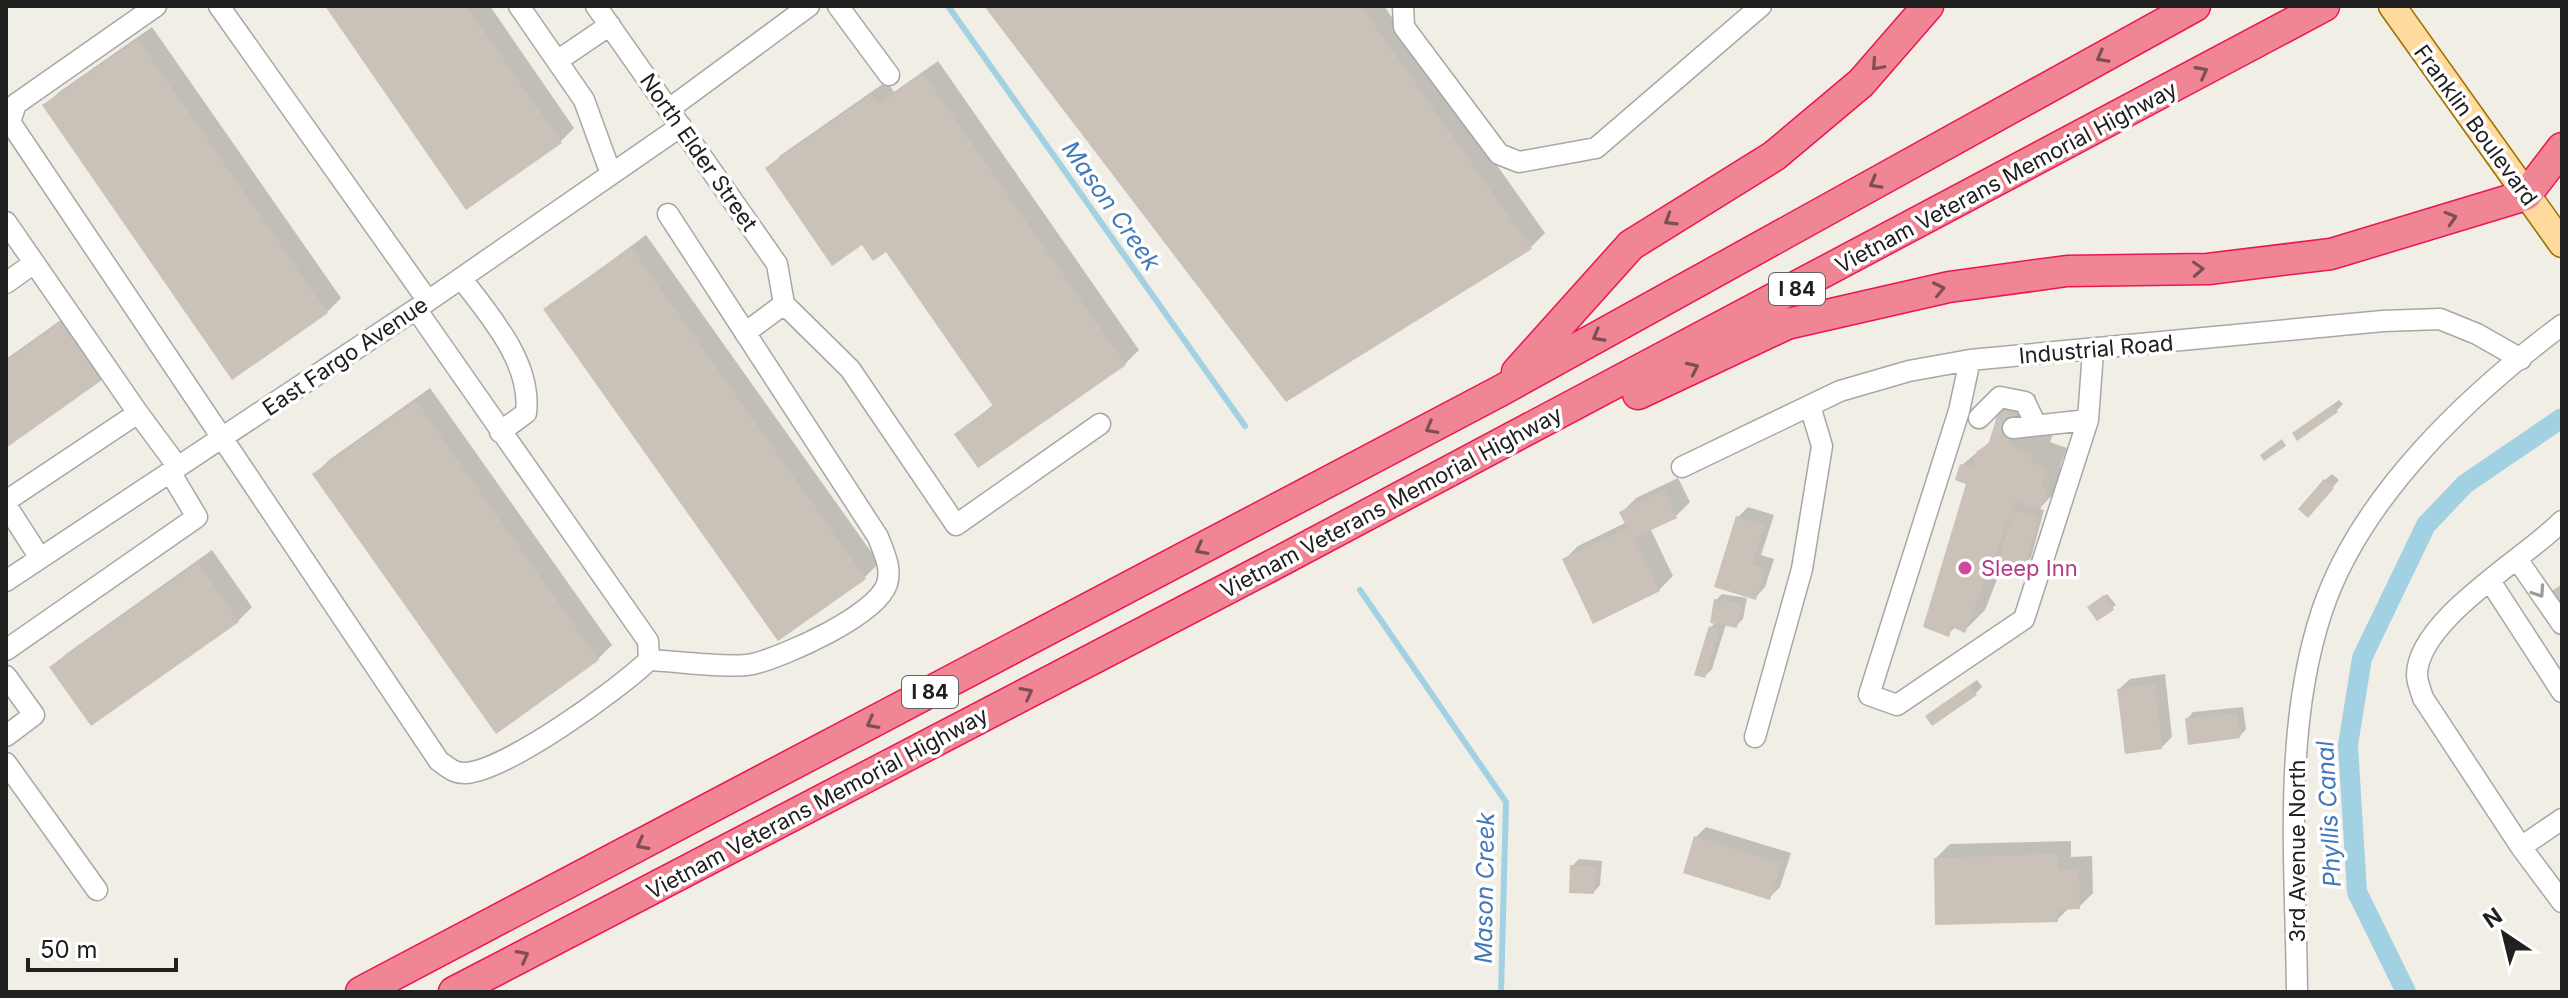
<svg xmlns="http://www.w3.org/2000/svg" width="2568" height="998" viewBox="0 0 2568 998" font-family="Inter,sans-serif">
	<style>
		.shadow { fill: #0003 }
		.lines { fill: none; stroke-linecap: round; stroke-linejoin: round }
		.stream { stroke: #a2d1e3; stroke-width: 6 }
		.canal { stroke: #a2d1e3; stroke-width: 20 }
		.building { fill: #cac1b8 }
		.minor-tunnel { stroke: #c7c5be; stroke-width: 20; stroke-dasharray: 20 10; stroke-linecap: butt }
		.minor-casing { stroke: #a7a7a7; stroke-width: 23 }
		.major-casing { stroke: #9c7000; stroke-width: 29 }
		.highway-casing { stroke: #ed1554; stroke-width: 33 }
		.minor { stroke: #fff; stroke-width: 20 }
		.major { stroke: #ffda9d; stroke-width: 26 }
		.highway { stroke: #f08694; stroke-width: 30 }
		.oneway { stroke: #7e4e54 }
		.oneway2 { stroke: #9b9b9b }
		.hotel-dot { fill: #d1479c; stroke: #fff; stroke-width: 3 }
		.labels { text-anchor: middle; stroke-width: 7; stroke-linejoin: round; paint-order: stroke }
		.shield { fill: #fff; stroke: #636363; stroke-width: 2 }
		.shield-label { font-size: 20px; font-weight: bold; fill: #202020 }
		.street-label { font-size: 22px; fill: #202020; stroke: #fff }
		.hotel-label { font-size: 22px; fill: #b23c85; stroke: #fff; text-anchor: start }
		.water-label { font-size: 24px; font-style: italic; fill: #4278ba; stroke: #fff }
	</style>
	<rect width="100%" height="100%" fill="#f1eee5"/>
	<!-- shadow -->
	<path class="shadow" d="M 327,6 L 490,6 L 574,128 L 560,142 Z
		M 986,6 L 1384,6 L 1545,233 L 1531,247 Z
		M 152,27 L 341,298 L 327,312 L 45,106 L 59,92 Z
		M 938,61 L 1139,350 L 1125,364 L 979,465 L 957,434 L 994,404 L 886,249 L 863,242 L 767,169 L 781,155 L 887,81 L 894,92 Z
		M 646,235 L 879,563 L 865,577 L 546,309 Z
		M 75,310 L 114,365 L 101,379 L 6,445 L 6,359 Z
		M 430,388 L 612,645 L 598,659 L 315,474 L 329,460 Z
		M 2021,391 L 2036,395 L 2029,424 L 2053,434 L 2050,442 L 2067,448 L 2060,467 L 2067,470 L 2060,487 L 2039,509 L 2044,510 L 2031,558 L 2025,564 L 2005,559 L 1985,610 L 1965,630 L 1956,627 L 1948,634 L 1968,483 L 1962,465 L 1992,440 L 2001,411 Z
		M 2339,400 L 2343,404 L 2336,411 L 2295,433 Z
		M 2332,474 L 2339,480 L 2315,508 L 2325,480 Z
		M 1678,478 L 1690,502 L 1676,516 L 1650,528 L 1673,576 L 1659,590 L 1564,560 L 1578,546 L 1627,522 L 1622,512 L 1636,498 Z
		M 1748,507 L 1774,515 L 1761,555 L 1774,559 L 1765,587 L 1755,598 L 1738,517 Z
		M 212,550 L 252,607 L 238,621 L 52,667 L 66,654 Z
		M 1722,594 L 1747,598 L 1743,619 L 1737,625 L 1726,624 L 1712,669 L 1705,676 L 1710,628 L 1716,622 L 1716,600 Z
		M 2107,594 L 2116,605 L 2098,619 L 2092,604 Z
		M 2165,674 L 2172,737 L 2162,747 L 2119,689 L 2130,679 Z
		M 1977,680 L 1982,687 L 1976,693 L 1934,710 Z
		M 2243,707 L 2246,729 L 2240,736 L 2187,719 L 2193,712 Z
		M 1706,827 L 1791,853 L 1780,887 L 1769,898 L 1696,837 Z
		M 2071,841 L 2071,857 L 2092,856 L 2093,893 L 2079,907 L 2069,908 L 2057,920 L 1936,858 L 1950,844 Z
		M 1579,859 L 1602,861 L 1600,885 L 1594,892 L 1572,866 Z"/>
	<g class="lines">
		<!-- stream -->
		<path class="stream" d="M 948,6 L 1245,426
			M 1360,590 L 1506,802 L 1501,992"/>
		<!-- canal -->
		<path class="canal" d="M 2406,992 L 2357,892 L 2348,745 L 2362,658 L 2426,525 L 2465,484 L 2562,418"/>
	</g>
	<!-- building -->
	<path class="building" d="M 325,6 L 466,6 L 562,143 L 466,210 Z
		M 984,6 L 1361,6 L 1532,249 L 1286,402 Z
		M 138,39 L 328,313 L 232,380 L 42,105 Z
		M 923,73 L 1126,365 L 978,468 L 954,434 L 993,406 L 886,252 L 873,261 L 862,245 L 832,266 L 765,168 L 872,94 L 879,104 Z
		M 631,247 L 866,579 L 778,641 L 543,309 Z
		M 61,322 L 102,380 L 6,448 L 6,361 Z
		M 416,401 L 599,660 L 496,734 L 312,474 Z
		M 2332,405 L 2338,412 L 2297,441 L 2292,433 Z
		M 1999,410 L 2017,415 L 2009,445 L 2034,454 L 2031,462 L 2048,469 L 2041,487 L 2048,490 L 2040,510 L 2016,501 L 1965,633 L 1952,627 L 1949,637 L 1923,627 L 1966,484 L 1955,480 L 1960,464 L 1975,467 L 1974,458 L 1977,451 L 1988,445 Z
		M 2282,439 L 2286,446 L 2264,461 L 2260,455 Z
		M 2324,479 L 2334,488 L 2308,518 L 2298,509 Z
		M 1664,490 L 1677,518 L 1634,538 L 1660,591 L 1593,624 L 1562,559 L 1627,528 L 1619,512 Z
		M 2013,509 L 2039,517 L 2025,566 L 1999,559 Z
		M 1736,516 L 1765,525 L 1752,565 L 1765,569 L 1756,600 L 1714,587 Z
		M 198,563 L 239,622 L 91,726 L 49,667 Z
		M 2562,584 L 2562,605 L 2552,591 Z
		M 2104,595 L 2114,610 L 2097,621 L 2087,607 Z
		M 1714,599 L 1742,604 L 1737,628 L 1710,623 Z
		M 1709,626 L 1720,630 L 1705,678 L 1694,675 Z
		M 2155,684 L 2162,749 L 2125,754 L 2117,689 Z
		M 1970,685 L 1977,695 L 1932,726 L 1925,716 Z
		M 2237,713 L 2240,738 L 2188,745 L 2185,718 Z
		M 1694,836 L 1782,863 L 1770,900 L 1683,873 Z
		M 2057,854 L 2058,870 L 2079,869 L 2080,909 L 2058,910 L 2058,922 L 1935,925 L 1934,858 Z
		M 1570,865 L 1596,867 L 1594,894 L 1569,893 Z"/>
	<g class="lines">
		<!-- minor-tunnel -->
		<path class="minor-tunnel" d="M 1995,425 L 2013,428"/>
		<defs>
			<path id="minor" d="M 156,6 L 16,104 L 10,122 L 439,761 C 448,767 454,774 466,773 C 507,770 618,690 649,660 L 648,641 L 416,309
				M 219,6 L 428,301
				M 519,6 L 584,100 L 611,174
				M 596,6 L 777,264 L 784,304
				M 838,6 L 889,75
				M 1403,6 L 1404,27 L 1499,154 L 1519,162 L 1596,148 L 1761,6
				M 557,61 L 610,25
				M 669,109 L 809,6
				M 6,222 L 138,413
				M 461,278 C 490,316 532,363 526,413 L 500,432
				M 6,283 L 34,263
				M 784,304 L 850,369 L 956,525 L 1100,424
				M 745,333 L 784,304
				M 1970,360 L 1959,411 L 1869,695 L 1897,705 L 2024,619 L 2088,420 L 2093,351
				M 1979,418 L 2000,397 L 2025,402 L 2036,425
				M 2013,428 L 2088,420
				M 1682,467 L 1840,391 L 1909,371 L 1970,360 L 2383,321 L 2440,319 L 2477,334 L 2521,359
				M 6,501 L 138,413 L 178,467
				M 6,505 L 40,558
				M 2562,521 C 2526,558 2417,620 2417,675 C 2417,682 2421,691 2423,698 L 2521,847 L 2562,819
				M 2517,559 L 2562,624
				M 6,581 L 428,301 L 681,126
				M 2490,581 L 2562,692
				M 6,650 L 197,517 L 170,472
				M 649,660 C 675,661 730,669 753,664 C 785,656 876,616 887,584 C 892,568 884,553 878,537 L 668,214
				M 6,676 L 34,715 L 6,736
				M 1755,737 L 1802,569 L 1822,446 L 1810,406
				M 6,763 L 97,890
				M 2521,847 L 2562,902
				M 2297,992 C 2296,867 2282,731 2322,611 C 2360,497 2468,395 2562,325"/>
			<path id="major" d="M 2392,6 L 2562,244"/>
			<path id="highway" d="M 1517,372 L 1631,245 L 1774,156 L 1861,83 L 1928,6
				M 1638,394 L 1787,324 L 1949,287 L 2067,271 L 2208,269 L 2331,254 L 2526,195 L 2562,148
				M 361,992 L 1500,391 L 2195,6
				M 454,992 L 1267,568 L 2324,6"/>
		</defs>
		<!-- minor casing -->
		<use href="#minor" class="minor-casing"/>
		<!-- major casing -->
		<use href="#major" class="major-casing"/>
		<!-- highway casing -->
		<use href="#highway" class="highway-casing"/>
		<!-- minor -->
		<use href="#minor" class="minor"/>
		<!-- major -->
		<use href="#major" class="major"/>
		<!-- highway -->
		<use href="#highway" class="highway"/>
	</g>
	<!-- one-way arrows -->
	<defs><path id="oneway-chevron" d="M-2-3.5L2.5 0L-2 3.5" fill="none" stroke-width="1.6" stroke-linecap="round" stroke-linejoin="round" transform="scale(2)"/></defs>
	<g class="oneway">
		<use href="#oneway-chevron" transform="translate(2102 57) rotate(151)"/>
		<use href="#oneway-chevron" transform="translate(1877 65) rotate(132)"/>
		<use href="#oneway-chevron" transform="translate(2202 72) rotate(-28)"/>
		<use href="#oneway-chevron" transform="translate(1875 183) rotate(151)"/>
		<use href="#oneway-chevron" transform="translate(2451 218) rotate(-17)"/>
		<use href="#oneway-chevron" transform="translate(1670 220) rotate(148)"/>
		<use href="#oneway-chevron" transform="translate(2198 269) rotate(-3)"/>
		<use href="#oneway-chevron" transform="translate(1939 289) rotate(-12)"/>
		<use href="#oneway-chevron" transform="translate(1598 336) rotate(151)"/>
		<use href="#oneway-chevron" transform="translate(1693 368) rotate(-25)"/>
		<use href="#oneway-chevron" transform="translate(1431 428) rotate(152)"/>
		<use href="#oneway-chevron" transform="translate(1201 549) rotate(152)"/>
		<use href="#oneway-chevron" transform="translate(1027 693) rotate(-28)"/>
		<use href="#oneway-chevron" transform="translate(872 723) rotate(152)"/>
		<use href="#oneway-chevron" transform="translate(642 844) rotate(152)"/>
		<use href="#oneway-chevron" transform="translate(523 956) rotate(-28)"/>
	</g>
	<use class="oneway2" href="#oneway-chevron" transform="translate(2539 592) rotate(56)"/>
	<!-- markers -->
	<circle class="hotel-dot" cx="1965" cy="568" r="8"/>
	<g class="labels">
		<!-- shield labels -->
		<g class="shield">
			<rect x="1769" y="273" width="56" height="32" rx="6"/>
			<rect x="902" y="676" width="56" height="32" rx="6"/>
		</g>
		<g class="shield-label">
			<text x="1797" y="296">I 84</text>
			<text x="930" y="699">I 84</text>
		</g>
		<!-- street labels -->
		<g class="street-label">
			<text transform="translate(2476 125) rotate(54)" y="8">Franklin Boulevard</text>
			<text transform="translate(699 152) rotate(55)" y="8">North Elder Street</text>
			<text transform="translate(2006 177) rotate(-28)" y="8">Vietnam Veterans Memorial Highway</text>
			<text transform="translate(2096 349) rotate(-5)" y="8">Industrial Road</text>
			<text transform="translate(345 356) rotate(-34)" y="8">East Fargo Avenue</text>
			<text transform="translate(1391 502) rotate(-28)" y="8">Vietnam Veterans Memorial Highway</text>
			<text transform="translate(817 803) rotate(-28)" y="8">Vietnam Veterans Memorial Highway</text>
			<text transform="translate(2297 851) rotate(-90)" y="8">3rd Avenue North</text>
		</g>
		<!-- hotel labels -->
		<g class="hotel-label">
			<text x="1981" y="576">Sleep Inn</text>
		</g>
		<!-- water labels -->
		<g class="water-label">
			<text transform="translate(1111 206) rotate(55)" y="8">Mason Creek</text>
			<text transform="translate(2329 814) rotate(-93)" y="8">Phyllis Canal</text>
			<text transform="translate(1485 888) rotate(-89)" y="8">Mason Creek</text>
		</g>
	</g>
	<!-- border -->
	<rect width="2568" height="998" fill="none" stroke="#202020" stroke-width="16"/>
	<!-- north arrow -->
	<g transform="translate(2504 934) rotate(325)" stroke="#ffffff" stroke-width="6" paint-order="stroke">
	<path d="M0-6L14 30L0 20L-14 30Z" fill="#202020"/>
	<text y="-12" font-size="22" font-weight="bold" text-anchor="middle" fill="#202020">N</text>
	</g>
	<!-- scale -->
	<path d="M28 958v12h148v-12" fill="none" stroke="#202020" stroke-width="4"/>
	<text x="40" y="958" font-size="24" fill="#202020" stroke="#ffffff" stroke-width="6" paint-order="stroke">50 m</text>
</svg>
